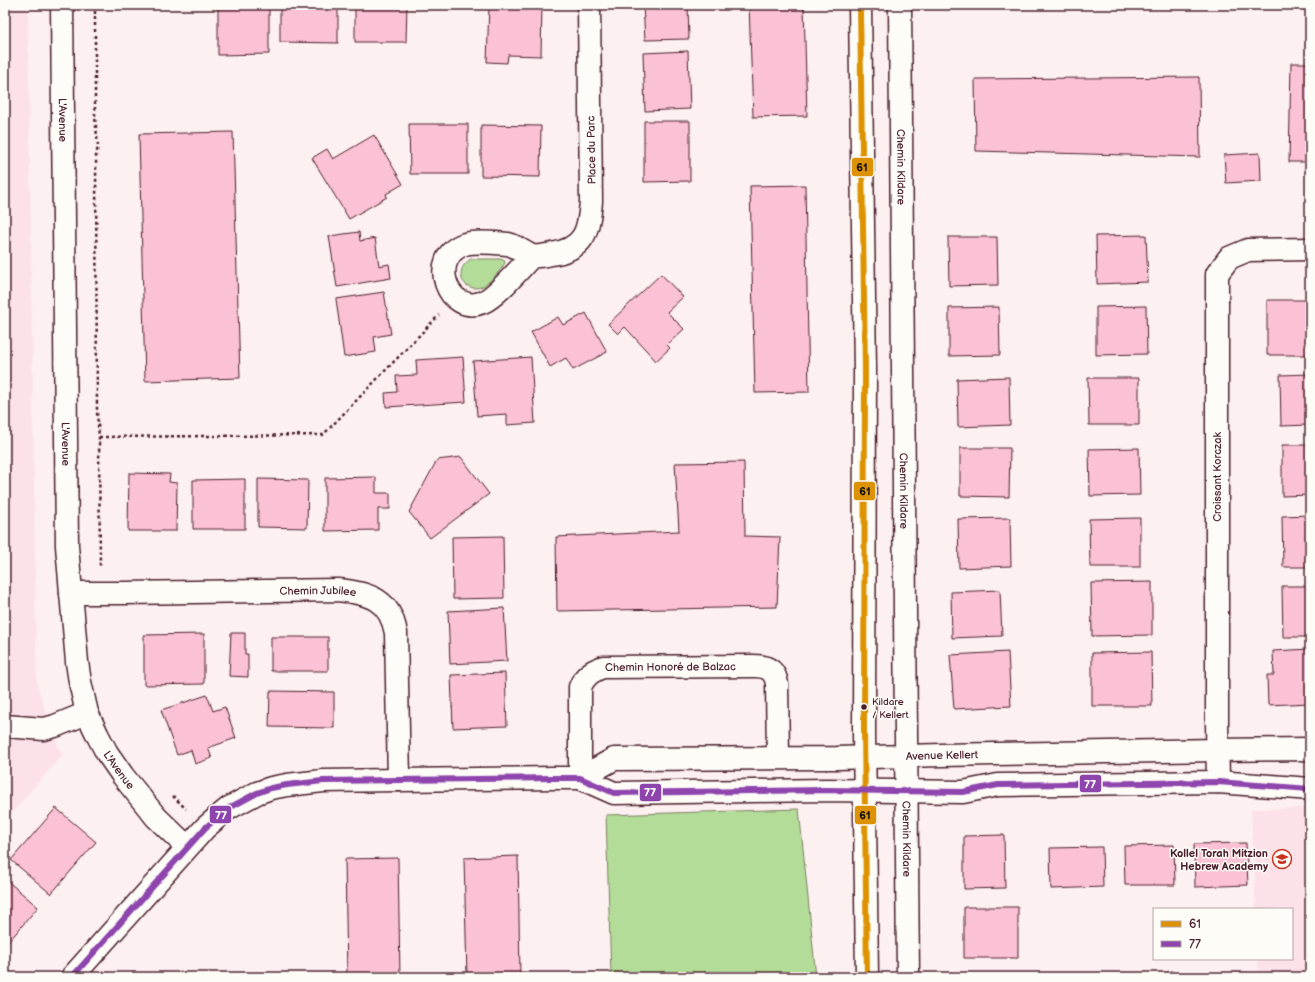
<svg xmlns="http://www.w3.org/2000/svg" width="1315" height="982" viewBox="0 0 1315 982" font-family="'Balsamiq Sans',sans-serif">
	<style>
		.built { fill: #fce2e8 }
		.green { fill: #b3dc99; stroke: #7e7e62 }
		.building { fill: #fbc1d4; stroke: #4a1f2b }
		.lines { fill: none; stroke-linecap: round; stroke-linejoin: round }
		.minor-casing { stroke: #4a1f2b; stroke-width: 25 }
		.path { stroke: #4a1f2b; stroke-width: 2.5; stroke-dasharray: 3 3; stroke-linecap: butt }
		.minor { stroke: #fdfcf7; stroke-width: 22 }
		.bus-1-casing { stroke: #fdfcf7; stroke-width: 9 }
		.bus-2-casing { stroke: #fdfcf7; stroke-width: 9 }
		.bus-1 { stroke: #dd9206; stroke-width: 6 }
		.bus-2 { stroke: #8e44ad; stroke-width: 6 }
		.bus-dot { fill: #4a1f2b; stroke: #fdfcf7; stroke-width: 1.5 }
		.labels { text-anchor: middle; stroke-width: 3; stroke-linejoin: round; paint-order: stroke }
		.bus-label { font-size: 10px; fill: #4a1f2b; stroke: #fdfcf7; text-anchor: start }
		.street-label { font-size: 11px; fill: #4a1f2b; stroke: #fdfcf7 }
		.poi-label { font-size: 11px; font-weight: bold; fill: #4a1f2b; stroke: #fdfcf7; text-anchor: end }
		.line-badge { stroke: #fdfcf7; stroke-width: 1.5 }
		.badge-label { font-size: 11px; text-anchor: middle; font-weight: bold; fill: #fff }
		.pale-badge-label { font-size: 11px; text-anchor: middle; font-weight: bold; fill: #111 }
	</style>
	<rect width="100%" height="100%" fill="#fdf0f0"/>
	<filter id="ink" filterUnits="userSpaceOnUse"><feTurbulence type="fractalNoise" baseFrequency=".025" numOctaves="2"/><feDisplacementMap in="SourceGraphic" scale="8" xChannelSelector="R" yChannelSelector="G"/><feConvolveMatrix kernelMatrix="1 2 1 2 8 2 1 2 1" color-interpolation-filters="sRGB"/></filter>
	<g filter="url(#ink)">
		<!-- built -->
		<path class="built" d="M 5,5 L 28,5 L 36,652 L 37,682 L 40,695 L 58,746 L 62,755 L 5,821 Z
			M 1310,808 L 1310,977 L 1259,977 L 1258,959 L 1292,959 L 1292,909 L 1256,909 L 1251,809 Z"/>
		<!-- green -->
		<path class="green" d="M 471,259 L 500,259 L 504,260 L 505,263 C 501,270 488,285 481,287 C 463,293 452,270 471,259 Z
			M 799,809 L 816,977 L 611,977 L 606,815 Z"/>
		<!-- building -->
		<path class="building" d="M 280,5 L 338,5 L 338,43 L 280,42 Z
			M 355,5 L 407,5 L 406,42 L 355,42 Z
			M 489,5 L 542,5 L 541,56 L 508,55 L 507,63 L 487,62 Z
			M 643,5 L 688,5 L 689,39 L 645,40 Z
			M 749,5 L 804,5 L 807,116 L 753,117 Z
			M 218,7 L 269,7 L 269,54 L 218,55 Z
			M 688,51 L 690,109 L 645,111 L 643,53 Z
			M 1291,63 L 1310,63 L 1310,162 L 1289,162 Z
			M 1199,77 L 1200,157 L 976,151 L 975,79 Z
			M 644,121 L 690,121 L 690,181 L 644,182 Z
			M 409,124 L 468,124 L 468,174 L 410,174 Z
			M 481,125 L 541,126 L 540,177 L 481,176 Z
			M 233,132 L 240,378 L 145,381 L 139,134 Z
			M 374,135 L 403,184 L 386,194 L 387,197 L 349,219 L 312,158 L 327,149 L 333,159 Z
			M 1260,153 L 1261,181 L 1226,183 L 1224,155 Z
			M 805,185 L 809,392 L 755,393 L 750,186 Z
			M 5,205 L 6,397 L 5,397 Z
			M 359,232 L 360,241 L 375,238 L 379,266 L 389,264 L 391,278 L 337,287 L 329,236 Z
			M 1146,235 L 1148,282 L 1097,284 L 1096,236 Z
			M 948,237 L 997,237 L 998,285 L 949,286 Z
			M 661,274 L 683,297 L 667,312 L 684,329 L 667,345 L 670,348 L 656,361 L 625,327 L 618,334 L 608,324 Z
			M 384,292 L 391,334 L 374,337 L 376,352 L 344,357 L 336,299 Z
			M 1267,300 L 1310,300 L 1310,355 L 1267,355 Z
			M 1146,306 L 1147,354 L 1096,355 L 1096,307 Z
			M 999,307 L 1000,355 L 949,356 L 949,308 Z
			M 586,313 L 607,352 L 573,370 L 566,358 L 550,367 L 531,332 L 558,317 L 563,325 Z
			M 463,357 L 466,402 L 386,407 L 385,393 L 397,392 L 396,376 L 417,375 L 416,360 Z
			M 531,357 L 535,423 L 507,425 L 507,414 L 477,416 L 473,361 Z
			M 1310,374 L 1310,425 L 1281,426 L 1280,375 Z
			M 1009,377 L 1010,425 L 958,427 L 957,379 Z
			M 1088,378 L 1139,378 L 1139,425 L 1089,425 Z
			M 1282,445 L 1310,445 L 1310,495 L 1282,496 Z
			M 960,448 L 1010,448 L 1009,497 L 960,496 Z
			M 1139,448 L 1140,495 L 1090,496 L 1089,449 Z
			M 461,457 L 489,494 L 430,538 L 409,512 L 437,460 Z
			M 744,462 L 745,536 L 780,537 L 777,607 L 557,611 L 556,537 L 679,531 L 675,463 Z
			M 129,473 L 170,474 L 169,482 L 177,483 L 176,531 L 128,531 Z
			M 376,477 L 376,493 L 390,493 L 390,509 L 378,509 L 378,530 L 325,531 L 325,478 Z
			M 245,479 L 245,529 L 193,529 L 193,480 Z
			M 258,479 L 308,480 L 307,528 L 258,527 Z
			M 1310,515 L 1310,567 L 1283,567 L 1282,516 Z
			M 1010,518 L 1011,566 L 959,568 L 958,519 Z
			M 1140,518 L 1140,567 L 1090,567 L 1089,519 Z
			M 503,536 L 504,598 L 453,599 L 452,537 Z
			M 1152,582 L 1152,635 L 1092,636 L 1091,583 Z
			M 1282,586 L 1310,586 L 1310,637 L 1283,637 Z
			M 1000,590 L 1002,636 L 952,638 L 951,592 Z
			M 504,608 L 507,661 L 450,664 L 448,611 Z
			M 231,633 L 245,633 L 245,654 L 248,654 L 248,677 L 229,676 Z
			M 204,634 L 204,684 L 144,685 L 144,635 Z
			M 271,637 L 328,637 L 328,671 L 271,671 Z
			M 1310,649 L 1310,703 L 1268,705 L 1267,675 L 1274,675 L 1273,651 Z
			M 1008,652 L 1011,706 L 954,709 L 950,655 Z
			M 1151,652 L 1152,706 L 1092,706 L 1092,653 Z
			M 505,673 L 507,726 L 453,728 L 451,675 Z
			M 270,691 L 334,692 L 334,728 L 269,727 Z
			M 207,695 L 213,711 L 225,707 L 236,738 L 208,748 L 212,758 L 195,764 L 191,750 L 177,755 L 161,710 Z
			M 56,808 L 96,842 L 51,894 L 11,860 Z
			M 1004,835 L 1005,888 L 964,889 L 964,836 Z
			M 1246,843 L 1248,885 L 1195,887 L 1194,844 Z
			M 1174,845 L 1175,885 L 1125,885 L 1124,846 Z
			M 1102,847 L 1103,887 L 1051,889 L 1050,848 Z
			M 518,856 L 520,977 L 467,977 L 464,858 Z
			M 398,858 L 400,977 L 347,977 L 345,859 Z
			M 5,879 L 38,907 L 5,946 Z
			M 964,907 L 1018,907 L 1018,958 L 964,958 Z
			M 1172,971 L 1174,977 L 1152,977 Z
			M 1249,973 L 1249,977 L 1196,977 L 1196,976 Z"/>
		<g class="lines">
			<defs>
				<g id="minor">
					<path id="s1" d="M 62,5 L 67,546 L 77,662 L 80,682 L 87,713 L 98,736 L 107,753 L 123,776 L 156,817 L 187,847"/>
					<path d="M 860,5 L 865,372 L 864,731 L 867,977"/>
					<path id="s2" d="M 900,5 L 908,977"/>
					<path d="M 532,256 C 521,267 496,297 483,302 C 448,317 426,257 465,244 C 476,241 496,243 508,244 C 517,246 527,255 533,256 C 538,257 546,255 552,254 C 585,249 589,230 591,201 L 589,5"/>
					<path id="s3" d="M 71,593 L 125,593 L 338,590 C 369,593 390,599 396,633 L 399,780"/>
					<path d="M 5,726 L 44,729 L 55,726 L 87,713"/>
					<path id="s4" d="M 580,778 L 614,759 L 837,758 L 941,755 L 1217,750 L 1310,749"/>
					<path id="s5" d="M 580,778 L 580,687 C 585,675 592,671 603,667 L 754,666 C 767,666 775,670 777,684 L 778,757"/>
					<path d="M 1218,782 L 1217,721 L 1217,274 L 1229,258 L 1248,250 L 1310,249"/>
					<path d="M 72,977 L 205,828 L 219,816 L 229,808 L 257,793 L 271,788 L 287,785 L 323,781 L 552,778 L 580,778 L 614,793 L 827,790 L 963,792 L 998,785 L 1218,782 L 1310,789"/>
				</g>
			</defs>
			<!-- minor casing -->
			<use href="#minor" class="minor-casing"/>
			<!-- path -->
			<path class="path" d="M 95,5 L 95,117 L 98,146 L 96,156 L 97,412 L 99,437 L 100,568
				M 99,437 L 323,435 L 439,315
				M 173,796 L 186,809"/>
			<!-- minor -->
			<use href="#minor" class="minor"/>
			<defs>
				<path id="bus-1" d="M 860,5 L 865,372 L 864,731 L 867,977"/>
				<path id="bus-2" d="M 72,977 L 205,828 L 219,816 L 229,808 L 257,793 L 271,788 L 287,785 L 323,781 L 552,778 L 580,778 L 614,793 L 827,790 L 963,792 L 998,785 L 1218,782 L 1310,789"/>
			</defs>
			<!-- bus-1 casing -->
			<use href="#bus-1" class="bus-1-casing"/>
			<!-- bus-2 casing -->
			<use href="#bus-2" class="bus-2-casing"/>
			<!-- bus-1 -->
			<use href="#bus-1" class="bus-1"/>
			<!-- bus-2 -->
			<use href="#bus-2" class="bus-2"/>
		</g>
	</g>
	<!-- icons -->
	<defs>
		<symbol id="school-ring" viewBox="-11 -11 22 22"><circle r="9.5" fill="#fdfcf7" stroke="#c8321e" stroke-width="1.5"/><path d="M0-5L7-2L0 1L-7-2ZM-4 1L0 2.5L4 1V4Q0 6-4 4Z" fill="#c8321e"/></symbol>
	</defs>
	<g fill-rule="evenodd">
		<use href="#school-ring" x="1271" y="848" width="22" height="22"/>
	</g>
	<!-- markers -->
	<circle class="bus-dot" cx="864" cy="707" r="3.5"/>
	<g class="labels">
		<!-- bus labels -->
		<g class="bus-label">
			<text x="872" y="705">Kildare<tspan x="872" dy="13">/ Kellert</tspan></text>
		</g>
		<!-- street labels -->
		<g class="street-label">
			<text dy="4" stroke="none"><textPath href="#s1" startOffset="115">L'Avenue</textPath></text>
			<text transform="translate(591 150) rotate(-91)" y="4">Place du Parc</text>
			<text dy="4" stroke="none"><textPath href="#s2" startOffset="162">Chemin Kildare</textPath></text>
			<text dy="4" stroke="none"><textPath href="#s1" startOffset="439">L'Avenue</textPath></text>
			<text transform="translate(1217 477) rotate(-90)" y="4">Croissant Korczak</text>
			<text dy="4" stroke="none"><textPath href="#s2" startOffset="486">Chemin Kildare</textPath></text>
			<text dy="4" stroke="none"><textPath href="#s3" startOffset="247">Chemin Jubilee</textPath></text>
			<text dy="4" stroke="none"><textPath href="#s5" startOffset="190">Chemin Honoré de Balzac</textPath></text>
			<text dy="4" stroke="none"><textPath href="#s4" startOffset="367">Avenue Kellert</textPath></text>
			<text dy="4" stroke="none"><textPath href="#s1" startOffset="775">L'Avenue</textPath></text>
			<text dy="4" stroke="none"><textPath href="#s2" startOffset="834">Chemin Kildare</textPath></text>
		</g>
		<!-- poi labels -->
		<g class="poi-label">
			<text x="1268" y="857">Kollel Torah Mitzion<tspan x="1268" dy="13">Hebrew Academy</tspan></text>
		</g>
	</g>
	<g class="line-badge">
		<rect x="851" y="157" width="23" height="20" rx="4" fill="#dd9206"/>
		<rect x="853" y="481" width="23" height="20" rx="4" fill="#dd9206"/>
		<rect x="1079" y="774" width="23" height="19" rx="4" fill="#8e44ad"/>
		<rect x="639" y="783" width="23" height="19" rx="4" fill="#8e44ad"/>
		<rect x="209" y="805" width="23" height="19" rx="4" fill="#8e44ad"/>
		<rect x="854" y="805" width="23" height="20" rx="4" fill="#dd9206"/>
	</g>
	<g class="badge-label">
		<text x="1090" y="788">77</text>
		<text x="650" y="796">77</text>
		<text x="221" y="819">77</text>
	</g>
	<g class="pale-badge-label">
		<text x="862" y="171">61</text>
		<text x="865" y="495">61</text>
		<text x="865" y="819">61</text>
	</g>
	<!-- margin -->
	<rect width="1315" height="982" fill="none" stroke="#fdfcf7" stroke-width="20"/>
	<rect x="10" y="10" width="1295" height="962" fill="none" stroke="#4a1f2b" stroke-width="1.5" filter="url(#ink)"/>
	<!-- legend -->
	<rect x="1153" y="908" width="140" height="52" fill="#fdfcf7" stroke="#b5a4a5"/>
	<rect x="1161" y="921" width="20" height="6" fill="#dd9206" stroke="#b5a4a5"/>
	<text x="1189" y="928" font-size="12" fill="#4a1f2b">61</text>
	<rect x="1161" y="941" width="20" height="6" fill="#8e44ad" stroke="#b5a4a5"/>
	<text x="1189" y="948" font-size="12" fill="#4a1f2b">77</text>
</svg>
